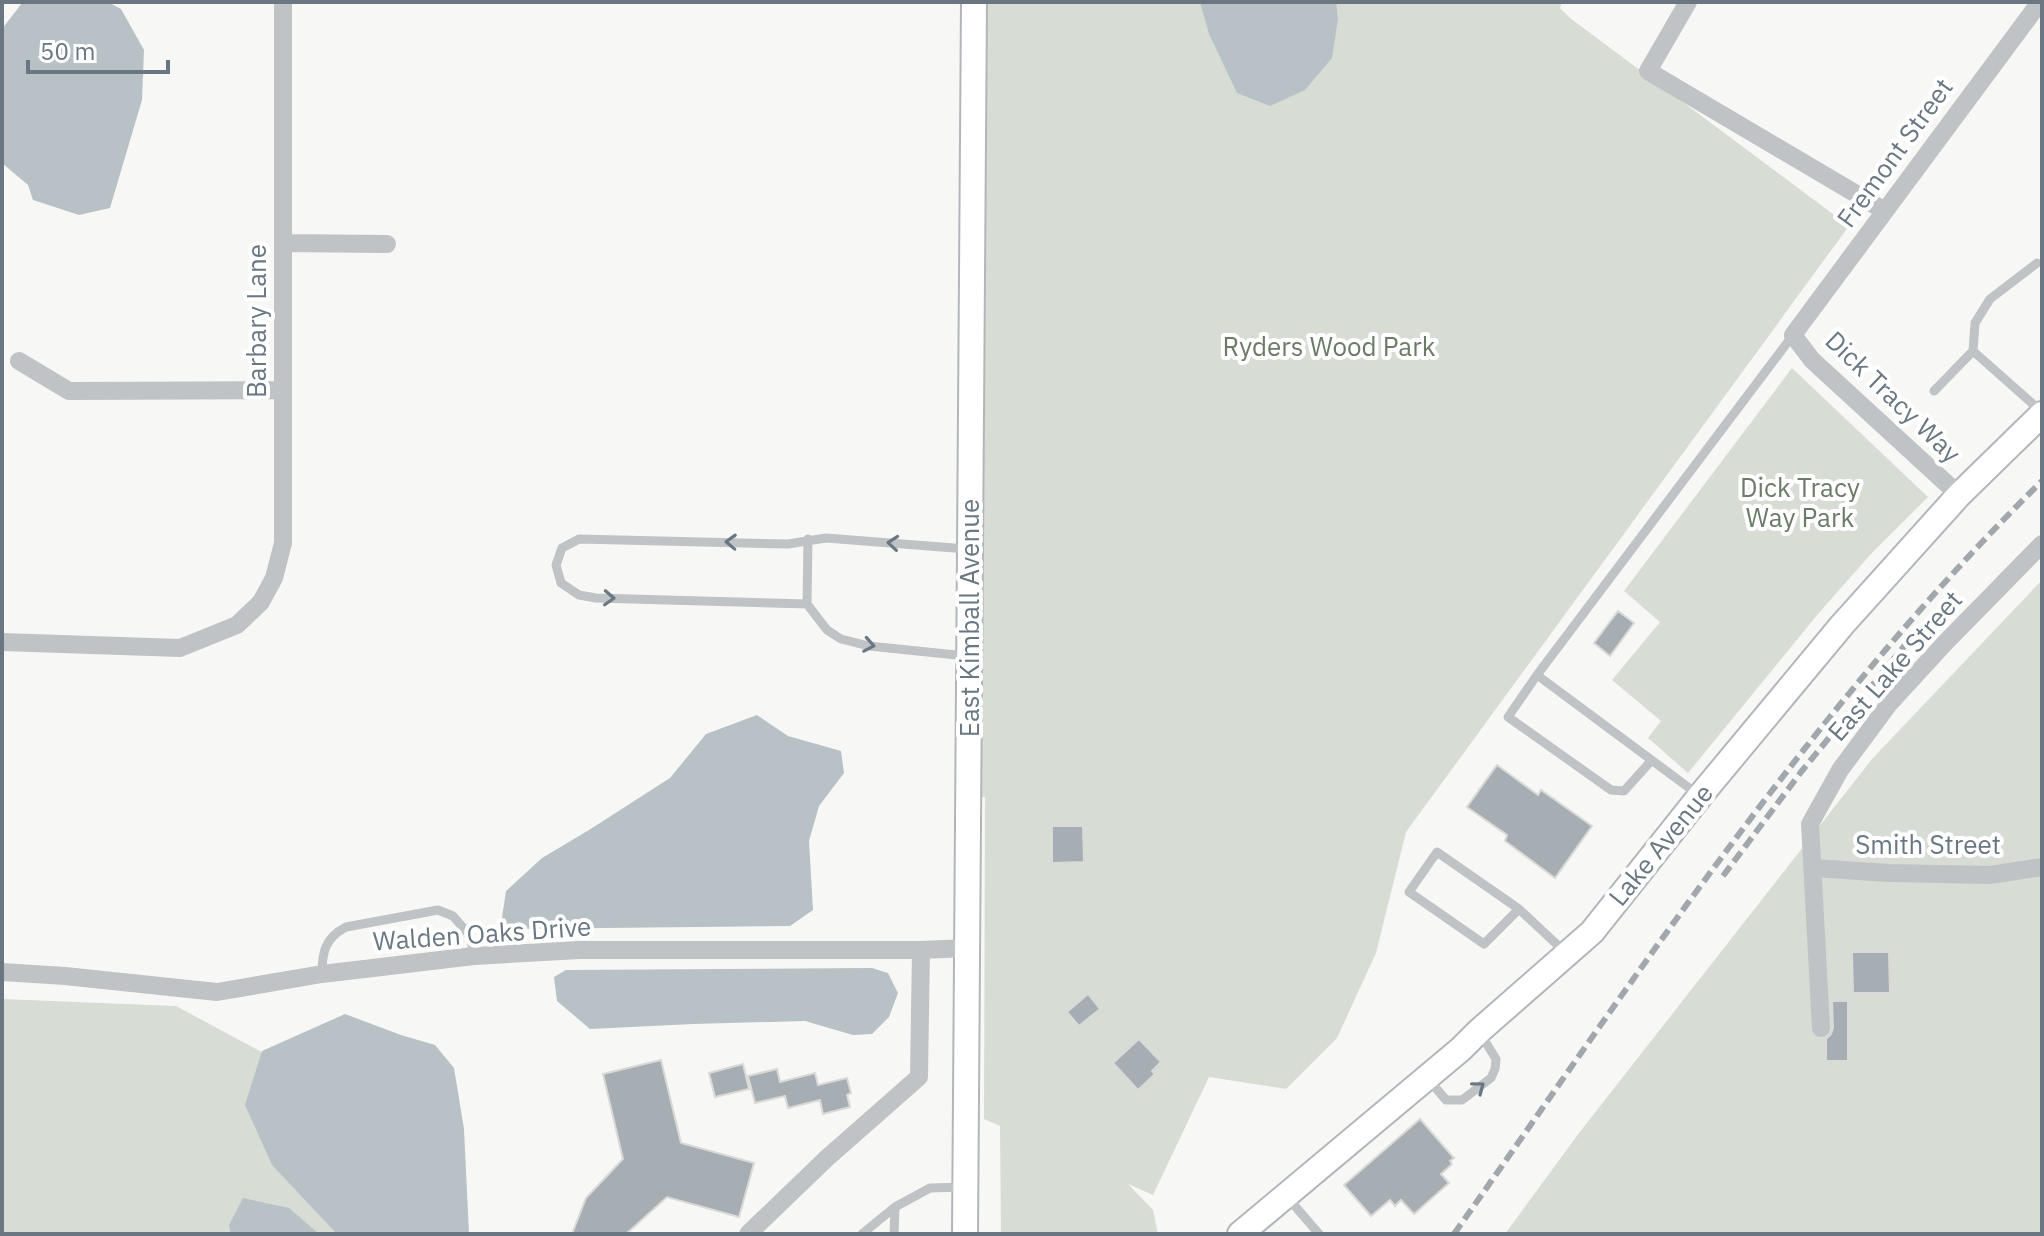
<svg xmlns="http://www.w3.org/2000/svg" width="2044" height="1236" viewBox="0 0 2044 1236" font-family="'IBM Plex Sans',sans-serif">
	<style>
		.green { fill: #d7dcd5 }
		.water { fill: #b8c1c6 }
		.building { fill: #a6adb3; stroke: #d9d9d8; stroke-width: 2 }
		.lines { fill: none; stroke-linecap: round; stroke-linejoin: round }
		.secondary-casing { stroke: #b2b6bb; stroke-width: 28 }
		.lane { stroke: #bfc3c6; stroke-width: 9 }
		.street { stroke: #bfc3c6; stroke-width: 18 }
		.secondary { stroke: #fff; stroke-width: 24 }
		.rail { stroke: #a1a7ac; stroke-width: 6; stroke-dasharray: 12 6; stroke-linecap: butt }
		.oneway { stroke: #6a7783 }
		.labels { text-anchor: middle; stroke-width: 8; stroke-linejoin: round; paint-order: stroke }
		.street-label { font-size: 26px; fill: #6a7783; stroke: #fff }
		.park-label { font-size: 26px; fill: #6b7b68; stroke: #fff }
	</style>
	<rect width="100%" height="100%" fill="#f7f8f5"/>
	<!-- green -->
	<path class="green" d="M 986,2 L 1562,2 L 1560,8 L 1570,18 L 1849,226 L 1406,832 L 1376,953 L 1337,1038 L 1286,1089 L 1209,1077 L 1153,1195 L 1128,1184 L 1153,1210 L 1158,1234 L 1001,1234 L 1000,1126 L 984,1119 L 985,797 L 981,797 Z
		M 1792,368 L 1928,497 L 1870,555 L 1818,614 L 1688,773 L 1648,738 L 1661,721 L 1612,680 L 1660,622 L 1624,591 Z
		M 2042,580 L 2042,1234 L 1505,1234 L 1579,1133 L 1872,759 Z
		M 2,999 L 176,1006 L 444,1150 L 450,1234 L 2,1234 Z"/>
	<!-- water -->
	<path class="water" d="M 25,2 L 108,2 L 121,9 L 144,50 L 142,100 L 110,208 L 79,215 L 33,200 L 28,185 L 2,163 L 2,29 L 22,3 Z
		M 1200,2 L 1336,2 L 1338,19 L 1332,58 L 1305,90 L 1270,106 L 1237,93 L 1209,34 Z
		M 757,715 L 788,736 L 841,751 L 844,773 L 819,806 L 809,841 L 813,910 L 790,926 L 516,929 L 501,924 L 506,891 L 542,858 L 589,830 L 670,778 L 706,734 Z
		M 872,968 L 888,973 L 898,993 L 889,1017 L 872,1034 L 853,1035 L 805,1021 L 693,1024 L 590,1029 L 557,1001 L 554,977 L 566,970 Z
		M 345,1014 L 401,1035 L 435,1045 L 454,1068 L 464,1129 L 469,1234 L 337,1234 L 272,1165 L 245,1105 L 262,1051 Z
		M 243,1198 L 289,1208 L 319,1234 L 231,1234 L 229,1225 Z"/>
	<!-- building -->
	<path class="building" d="M 1618,611 L 1634,623 L 1610,656 L 1594,643 Z
		M 1497,765 L 1538,795 L 1541,790 L 1592,826 L 1555,878 L 1505,841 L 1507,835 L 1467,807 Z
		M 1052,826 L 1083,826 L 1084,862 L 1052,863 Z
		M 1852,952 L 1889,952 L 1890,993 L 1853,993 Z
		M 1088,994 L 1100,1009 L 1079,1026 L 1067,1012 Z
		M 1832,1001 L 1848,1001 L 1848,1061 L 1826,1061 L 1826,1039 L 1831,1034 L 1833,1028 Z
		M 1139,1039 L 1161,1062 L 1152,1071 L 1155,1074 L 1138,1090 L 1113,1063 Z
		M 661,1060 L 681,1143 L 754,1163 L 739,1217 L 667,1197 L 626,1234 L 572,1234 L 586,1198 L 623,1159 L 603,1074 Z
		M 743,1064 L 749,1089 L 715,1097 L 709,1073 Z
		M 777,1069 L 780,1082 L 815,1073 L 818,1085 L 847,1078 L 851,1093 L 847,1095 L 850,1107 L 823,1114 L 820,1100 L 788,1108 L 785,1096 L 755,1103 L 748,1076 Z
		M 1420,1119 L 1454,1158 L 1450,1161 L 1452,1164 L 1441,1174 L 1449,1183 L 1414,1214 L 1401,1200 L 1395,1206 L 1390,1200 L 1371,1216 L 1344,1185 Z"/>
	<g class="lines">
		<defs>
			<path id="secondary" d="M 965,1234 L 974,2
				M 1240,1234 L 1461,1049 L 1479,1031 L 1592,932 L 1700,796 L 1842,625 L 1959,495 L 2042,414"/>
		</defs>
		<!-- secondary casing -->
		<use href="#secondary" class="secondary-casing"/>
		<!-- lane -->
		<path class="lane" d="M 1973,351 L 2042,412
			M 1934,391 L 1973,351 L 1975,323 L 1990,299 L 2037,263
			M 808,539 L 807,604 L 827,630 L 841,639 L 869,646 L 966,656
			M 807,604 L 596,598 L 579,595 L 561,583 L 556,565 L 562,548 L 579,539 L 788,544 L 826,538 L 967,549
			M 1537,675 L 1508,717 L 1611,790 L 1624,791 L 1651,761
			M 1700,796 L 1537,675 L 1793,335
			M 1519,909 L 1484,944 L 1409,892 L 1437,852 L 1519,909 L 1566,953
			M 322,974 C 322,952 325,938 346,927 L 438,910 L 453,916 L 467,932 L 471,940 L 474,956
			M 1429,1080 L 1446,1100 L 1462,1100 L 1491,1078 L 1495,1069 L 1496,1059 L 1480,1033
			M 1288,1198 L 1319,1234
			M 862,1234 L 895,1207
			M 894,1234 L 895,1207 L 930,1188 L 964,1187"/>
		<!-- street -->
		<path class="street" d="M 1688,2 L 1648,71 L 1885,211
			M 283,243 L 387,244
			M 19,361 L 69,391 L 283,390
			M 1959,495 L 1812,360 L 1793,335 L 2040,2
			M 2,642 L 180,648 L 237,625 L 261,602 L 274,578 L 283,543 L 283,2
			M 1813,868 L 1889,873 L 1990,875 L 2042,867
			M 2,972 L 65,976 L 217,992 L 322,974 L 474,956 L 579,950 L 921,950 L 968,948
			M 1821,1028 L 1810,824 L 1840,770 L 1889,704 L 1944,644 L 2042,544
			M 748,1234 L 827,1158 L 919,1077 L 921,950"/>
		<!-- secondary -->
		<use href="#secondary" class="secondary"/>
		<!-- rail -->
		<path class="rail" d="M 1723,876 L 1801,772 L 1919,628
			M 1454,1234 C 1638,974 1814,705 2042,481"/>
	</g>
	<!-- one-way arrows -->
	<defs><path id="oneway-chevron" d="M-2-3.5L2.5 0L-2 3.5" fill="none" stroke-width="1.6" stroke-linecap="round" stroke-linejoin="round" transform="scale(2)"/></defs>
	<g class="oneway">
		<use href="#oneway-chevron" transform="translate(731 542) rotate(-178)"/>
		<use href="#oneway-chevron" transform="translate(893 543) rotate(-175)"/>
		<use href="#oneway-chevron" transform="translate(609 598) rotate(3)"/>
		<use href="#oneway-chevron" transform="translate(869 645) rotate(10)"/>
		<use href="#oneway-chevron" transform="translate(1479 1087) rotate(-37)"/>
	</g>
	<g class="labels">
		<!-- street labels -->
		<g class="street-label">
			<text transform="translate(1895 153) rotate(-54)" y="9">Fremont Street</text>
			<text transform="translate(257 321) rotate(-90)" y="9">Barbary Lane</text>
			<text transform="translate(1893 397) rotate(44)" y="9">Dick Tracy Way</text>
			<text transform="translate(970 618) rotate(-90)" y="9">East Kimball Avenue</text>
			<text transform="translate(1895 666) rotate(-49)" y="9">East Lake Street</text>
			<text transform="translate(1661 845) rotate(-51)" y="9">Lake Avenue</text>
			<text x="1928" y="854">Smith Street</text>
			<text transform="translate(482 934) rotate(-4)" y="9">Walden Oaks Drive</text>
		</g>
		<!-- park labels -->
		<g class="park-label">
			<text x="1329" y="356">Ryders Wood Park</text>
			<text x="1800" y="497">Dick Tracy<tspan x="1800" dy="30">Way Park</tspan></text>
		</g>
	</g>
	<!-- border -->
	<rect width="2044" height="1236" fill="none" stroke="#6a7783" stroke-width="8"/>
	<!-- scale -->
	<path d="M28 60v12h140v-12" fill="none" stroke="#6a7783" stroke-width="4"/>
	<text x="40" y="60" font-size="24" fill="#6a7783" stroke="#ffffff" stroke-width="6" paint-order="stroke">50 m</text>
</svg>
